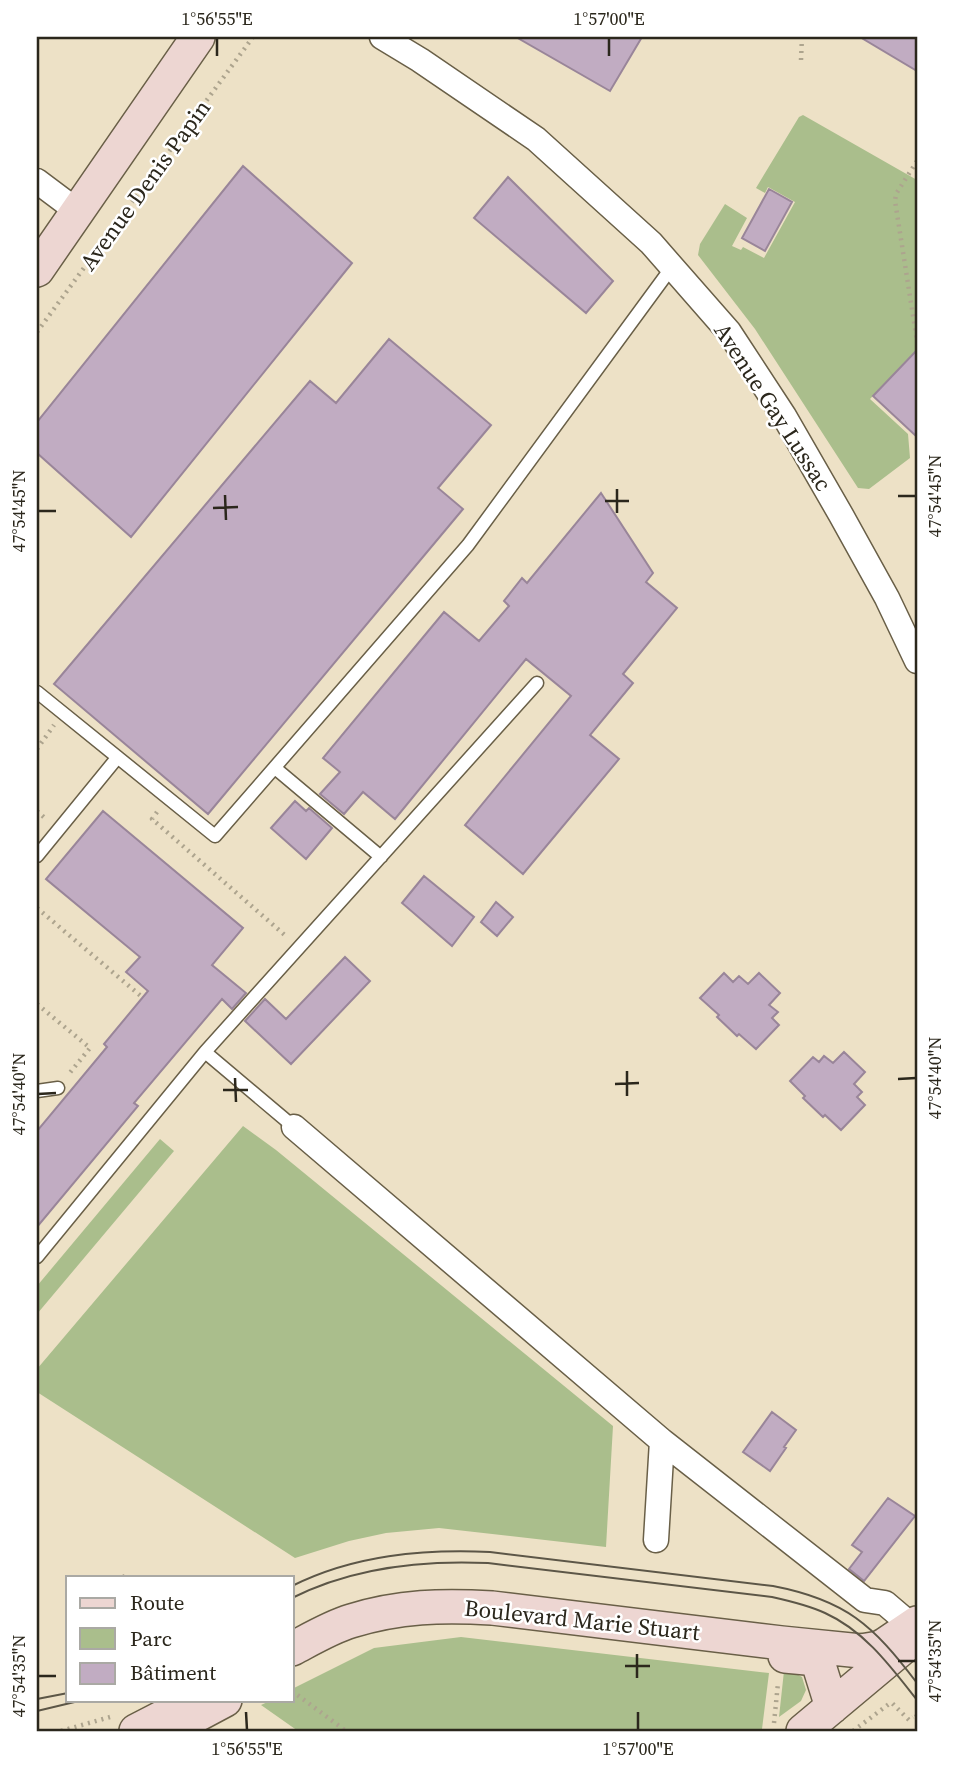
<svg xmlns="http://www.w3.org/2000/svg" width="954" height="1768" viewBox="0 0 954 1768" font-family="'Source Serif 4',serif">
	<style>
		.green { fill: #aabe8c }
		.building { fill: #c1acc2; stroke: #998599; stroke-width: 2 }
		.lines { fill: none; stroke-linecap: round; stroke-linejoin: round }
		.service-casing { stroke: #695f47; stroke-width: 15 }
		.minor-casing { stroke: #695f47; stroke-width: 27 }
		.secondary-casing { stroke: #695f47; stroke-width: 36 }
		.path { stroke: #ada48e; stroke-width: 4.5; stroke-dasharray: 2 5; stroke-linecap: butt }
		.service { stroke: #fff; stroke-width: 12 }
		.minor { stroke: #fff; stroke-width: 24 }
		.secondary { stroke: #edd6d2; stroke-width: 33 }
		.tram { stroke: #5c5647; stroke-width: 2 }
		.ticks { fill: none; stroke: #2b271c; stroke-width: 2.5 }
		.labels { text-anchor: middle; stroke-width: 5; stroke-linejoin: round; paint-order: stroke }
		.street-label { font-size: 23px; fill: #2b271c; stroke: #fff }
		.neatline { fill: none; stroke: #2b271c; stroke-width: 2.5 }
		.ticks-label { font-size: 18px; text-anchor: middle; fill: #2b271c }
	</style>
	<rect width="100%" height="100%" fill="#ede1c6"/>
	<!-- green -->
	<path class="green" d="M 803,115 L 917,180 L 917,350 L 870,399 L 908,434 L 910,458 L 869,489 L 858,488 L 755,329 L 698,255 L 700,244 L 725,204 L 747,218 L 732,246 L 741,250 L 743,247 L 764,258 L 795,202 L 768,187 L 765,193 L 756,188 L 799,117 Z
		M 243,1126 L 276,1150 L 613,1426 L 606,1547 L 439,1528 L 386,1533 L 349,1541 L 295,1558 L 37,1392 L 37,1369 Z
		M 160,1139 L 174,1151 L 37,1314 L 37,1286 Z
		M 461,1637 L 769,1673 L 762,1729 L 760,1731 L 298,1731 L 261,1705 L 272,1700 L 292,1700 L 292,1689 L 374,1648 Z
		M 784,1671 L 793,1672 L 802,1677 L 806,1690 L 801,1701 L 779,1717 Z"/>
	<!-- building -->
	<path class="building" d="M 516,37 L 642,37 L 610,91 Z
		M 860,37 L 917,37 L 917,71 Z
		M 243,166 L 352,263 L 131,537 L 37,453 L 37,422 Z
		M 508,177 L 613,281 L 586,313 L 474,218 Z
		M 769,189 L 792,202 L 765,251 L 742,238 Z
		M 389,339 L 491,425 L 438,488 L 463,509 L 208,814 L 54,684 L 310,381 L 336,403 Z
		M 917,350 L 917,437 L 873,396 Z
		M 601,493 L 653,573 L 646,582 L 677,608 L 623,674 L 633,683 L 590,735 L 619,759 L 523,874 L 465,825 L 571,696 L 526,659 L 395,819 L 363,792 L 344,814 L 320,794 L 340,772 L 323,758 L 444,612 L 479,641 L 509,606 L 504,601 L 522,578 L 527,583 Z
		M 295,801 L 306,811 L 309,808 L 332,828 L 306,859 L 271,828 Z
		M 103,811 L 243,928 L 212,965 L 246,993 L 232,1009 L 222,999 L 134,1103 L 138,1106 L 37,1227 L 37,1131 L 107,1047 L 104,1044 L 148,991 L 126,972 L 140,957 L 46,879 Z
		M 424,876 L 474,917 L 452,946 L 402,903 Z
		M 496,902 L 513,917 L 497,936 L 481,922 Z
		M 345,957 L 370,981 L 291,1064 L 245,1021 L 265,999 L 286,1019 Z
		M 724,973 L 733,982 L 739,976 L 748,984 L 759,973 L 780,993 L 769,1005 L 778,1012 L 772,1018 L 779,1025 L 756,1049 L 739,1034 L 737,1036 L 717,1017 L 719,1015 L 700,998 Z
		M 844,1052 L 865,1072 L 854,1084 L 862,1092 L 857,1097 L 865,1105 L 841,1130 L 825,1115 L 823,1117 L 803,1098 L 805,1096 L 790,1081 L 813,1057 L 819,1062 L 824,1056 L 833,1063 Z
		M 772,1412 L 796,1430 L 784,1447 L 786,1448 L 770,1471 L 743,1452 Z
		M 888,1498 L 915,1516 L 864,1581 L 849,1569 L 862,1552 L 852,1545 Z"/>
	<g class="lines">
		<defs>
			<path id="service" d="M 37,692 L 215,836 L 468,545 L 672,267
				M 275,768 L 381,857
				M 37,856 L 117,758
				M 205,1052 L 294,1127
				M 37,1091 L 58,1088
				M 37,1257 L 205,1052 L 537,683"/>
			<path id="minor" d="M 382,37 L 420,60 L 536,139 L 651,243 L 729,332 L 784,416 L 841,515 L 887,598 L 917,661
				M 37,181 L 77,211
				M 294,1127 L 662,1441 L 656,1540
				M 662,1441 L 865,1600 L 885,1603 L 912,1626"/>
			<path id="secondary" d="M 37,270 L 198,37
				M 292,1649 C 311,1639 331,1627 351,1621 C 399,1606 443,1605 492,1608 L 782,1643 L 861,1651 L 879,1648 L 886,1644 L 917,1623
				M 785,1656 L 817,1659 L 832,1707
				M 180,1724 L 225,1700
				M 136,1731 L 196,1700
				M 803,1731 L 907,1644"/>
		</defs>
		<!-- service casing -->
		<use href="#service" class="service-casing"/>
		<!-- minor casing -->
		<use href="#minor" class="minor-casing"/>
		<!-- secondary casing -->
		<use href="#secondary" class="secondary-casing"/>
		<!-- path -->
		<path class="path" d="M 801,60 L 802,37
			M 917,161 L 896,194 L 895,201 L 917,341
			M 37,332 L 253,37
			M 37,749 L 54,725
			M 37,811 L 47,820
			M 157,812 L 152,819 L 287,937
			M 37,908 L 142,997
			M 37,1004 L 90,1048 L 68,1075
			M 122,1576 L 124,1577
			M 292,1691 L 346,1731
			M 916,1714 L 917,1716
			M 774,1723 L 778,1683
			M 61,1731 L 110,1717
			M 853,1731 L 889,1704 L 892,1703 L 909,1720 L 913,1717"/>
		<!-- service -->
		<use href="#service" class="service"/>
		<!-- minor -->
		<use href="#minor" class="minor"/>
		<!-- secondary -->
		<use href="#secondary" class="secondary"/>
		<!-- tram -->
		<path class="tram" d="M 292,1586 C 354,1555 422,1549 490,1552 L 773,1586 C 846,1600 873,1625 917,1683
			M 292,1598 C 353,1567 421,1560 488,1563 L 772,1597 C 790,1601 808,1605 825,1613 C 865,1631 891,1667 917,1700
			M 37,1699 L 68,1693
			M 37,1711 L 83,1700"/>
	</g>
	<!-- ticks -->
	<path class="ticks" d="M 217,38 L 217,56M 609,38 L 609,56M 617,489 L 617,513M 225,495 L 226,520M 898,496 L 916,496M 605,501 L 629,501M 213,508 L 238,507M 38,511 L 56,511M 627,1071 L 627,1096M 235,1078 L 236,1102M 898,1079 L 916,1078M 615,1084 L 639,1083M 223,1090 L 248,1090M 38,1094 L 56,1093M 637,1654 L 637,1678M 898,1661 L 916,1661M 625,1666 L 650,1666M 38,1676 L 56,1676M 246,1712 L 247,1730M 638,1712 L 638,1730"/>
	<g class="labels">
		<!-- street labels -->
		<g class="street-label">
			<text transform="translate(145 185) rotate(-54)" y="8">Avenue Denis Papin</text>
			<text transform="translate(773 407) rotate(57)" y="8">Avenue Gay Lussac</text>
			<text transform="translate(582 1620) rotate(6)" y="8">Boulevard Marie Stuart</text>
		</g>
	</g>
	<!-- border -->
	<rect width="954" height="1768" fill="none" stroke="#ffffff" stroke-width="77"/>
	<!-- legend -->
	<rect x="66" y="1576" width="228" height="126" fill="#ffffff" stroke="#aaa9a4" stroke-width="2"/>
	<rect x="80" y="1598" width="35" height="10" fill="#edd6d2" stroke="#aaa9a4" stroke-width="2"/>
	<text x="130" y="1610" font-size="21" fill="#2b271c">Route</text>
	<rect x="80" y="1628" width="35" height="21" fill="#aabe8c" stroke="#aaa9a4" stroke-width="2"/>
	<text x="130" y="1646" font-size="21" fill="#2b271c">Parc</text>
	<rect x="80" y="1663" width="35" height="21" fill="#c1acc2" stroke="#aaa9a4" stroke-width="2"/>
	<text x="130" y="1680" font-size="21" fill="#2b271c">Bâtiment</text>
	<rect x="38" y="38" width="878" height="1692" class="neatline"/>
	<g class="ticks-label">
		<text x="217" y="25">1°56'55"E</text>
		<text x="609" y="25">1°57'00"E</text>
		<text transform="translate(935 496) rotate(-90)" y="6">47°54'45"N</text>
		<text transform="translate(19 511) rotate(-90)" y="6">47°54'45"N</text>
		<text transform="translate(935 1078) rotate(-90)" y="6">47°54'40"N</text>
		<text transform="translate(19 1094) rotate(-90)" y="6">47°54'40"N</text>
		<text transform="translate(935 1661) rotate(-90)" y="6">47°54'35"N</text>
		<text transform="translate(19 1676) rotate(-90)" y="6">47°54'35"N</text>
		<text x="247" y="1755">1°56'55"E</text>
		<text x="638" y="1755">1°57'00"E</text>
	</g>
</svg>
